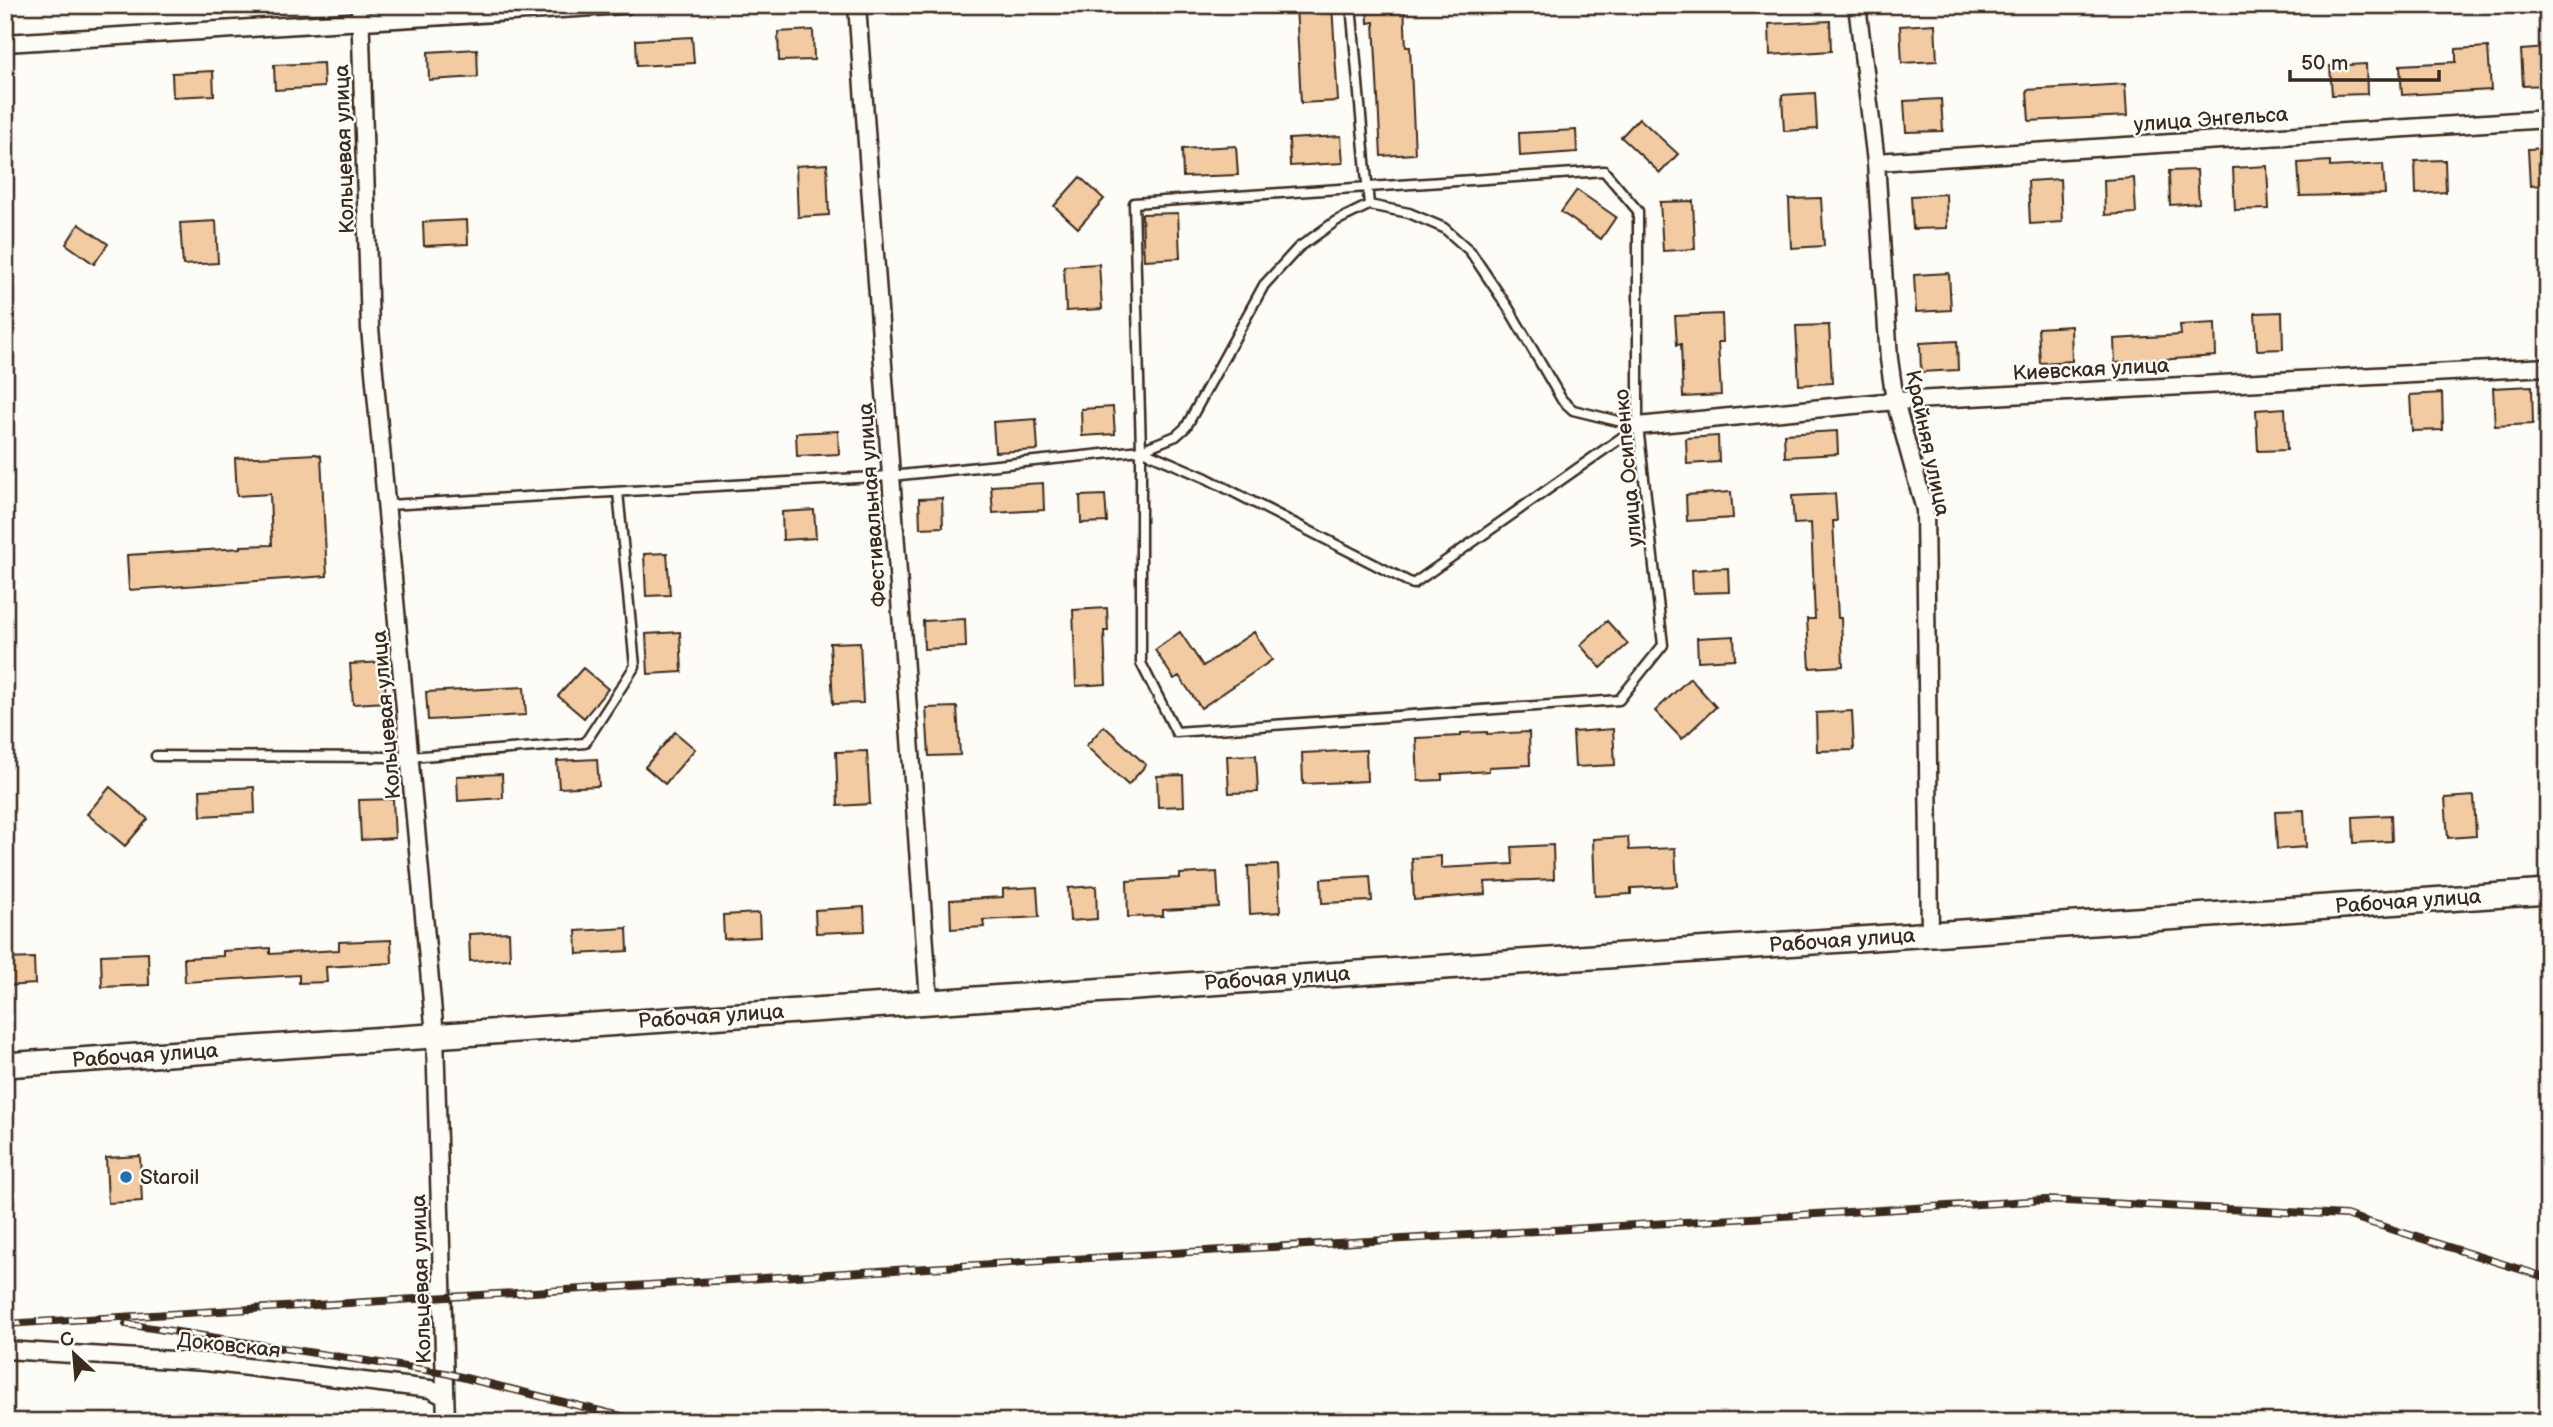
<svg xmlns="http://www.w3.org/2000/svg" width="2553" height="1427" viewBox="0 0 2553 1427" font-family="'Balsamiq Sans',sans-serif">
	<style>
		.building { fill: #f2cba2; stroke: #3b2a1e; stroke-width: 2 }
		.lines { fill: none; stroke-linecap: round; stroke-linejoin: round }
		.service-casing { stroke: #3b2a1e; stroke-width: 13 }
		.minor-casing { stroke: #3b2a1e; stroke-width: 21 }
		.secondary-casing { stroke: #3b2a1e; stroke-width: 28 }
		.service { stroke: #fdfcf7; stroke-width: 8 }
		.minor { stroke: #fdfcf7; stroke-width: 16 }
		.secondary { stroke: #fdfcf7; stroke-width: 23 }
		.rail-casing { stroke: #3b2a1e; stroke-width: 8 }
		.rail { stroke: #fdfcf7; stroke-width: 5; stroke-dasharray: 16; stroke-linecap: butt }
		.poi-dot { fill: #1f6fb2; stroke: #fdfcf7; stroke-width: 2.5 }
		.labels { text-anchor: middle; stroke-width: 5; stroke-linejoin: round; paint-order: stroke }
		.street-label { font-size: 21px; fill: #3b2a1e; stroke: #fdfcf7 }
		.poi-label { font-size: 21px; fill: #3b2a1e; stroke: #fdfcf7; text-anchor: start }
	</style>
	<rect width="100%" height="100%" fill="#fdfcf7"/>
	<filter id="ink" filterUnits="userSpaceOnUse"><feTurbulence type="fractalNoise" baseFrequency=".0143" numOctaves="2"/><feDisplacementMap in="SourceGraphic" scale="14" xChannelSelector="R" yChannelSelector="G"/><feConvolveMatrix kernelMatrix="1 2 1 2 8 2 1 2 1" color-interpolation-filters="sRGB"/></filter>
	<g filter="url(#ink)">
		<!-- building -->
		<path class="building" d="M 1296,5 L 1332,5 L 1338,101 L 1301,103 Z
			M 1367,5 L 1404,5 L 1406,47 L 1410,47 L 1415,154 L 1381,156 L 1374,22 L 1368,23 Z
			M 1830,21 L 1831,51 L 1770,55 L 1769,24 Z
			M 1935,24 L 1937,61 L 1902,63 L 1900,26 Z
			M 813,30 L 814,60 L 779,61 L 778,32 Z
			M 692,37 L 694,63 L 637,66 L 636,40 Z
			M 2488,47 L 2491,90 L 2402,95 L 2400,65 L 2456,62 L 2456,49 Z
			M 2548,48 L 2548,85 L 2523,86 L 2521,50 Z
			M 477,49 L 478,77 L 429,80 L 428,52 Z
			M 323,63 L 324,87 L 275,90 L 274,65 Z
			M 2366,64 L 2367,94 L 2332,95 L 2330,66 Z
			M 213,71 L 214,95 L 173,97 L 172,73 Z
			M 2125,84 L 2127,116 L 2029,121 L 2027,90 Z
			M 1815,93 L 1817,129 L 1784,131 L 1782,95 Z
			M 1941,99 L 1943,131 L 1906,132 L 1904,101 Z
			M 1639,118 L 1678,154 L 1660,173 L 1621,137 Z
			M 1576,130 L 1577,152 L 1520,156 L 1519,133 Z
			M 1341,136 L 1343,163 L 1290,166 L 1289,139 Z
			M 1236,146 L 1238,175 L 1183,177 L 1182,149 Z
			M 2548,148 L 2548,185 L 2530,186 L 2528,149 Z
			M 2445,160 L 2446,192 L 2416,194 L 2415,161 Z
			M 2330,161 L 2330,167 L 2383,164 L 2385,194 L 2300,196 L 2298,163 Z
			M 827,164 L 829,215 L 798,217 L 796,166 Z
			M 2267,166 L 2269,209 L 2235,210 L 2233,168 Z
			M 2197,170 L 2199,203 L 2170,205 L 2169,171 Z
			M 1080,177 L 1104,199 L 1078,228 L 1054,206 Z
			M 2134,178 L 2136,213 L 2105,215 L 2104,180 Z
			M 2060,179 L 2062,222 L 2030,224 L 2028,181 Z
			M 1577,190 L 1616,217 L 1601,239 L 1561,212 Z
			M 1946,194 L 1947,228 L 1913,229 L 1911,196 Z
			M 1821,198 L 1824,246 L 1791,248 L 1789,199 Z
			M 1693,201 L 1695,249 L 1663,251 L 1660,202 Z
			M 1178,213 L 1180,258 L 1144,260 L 1142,214 Z
			M 467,220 L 468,244 L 424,246 L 423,222 Z
			M 216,221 L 218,263 L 183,265 L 180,223 Z
			M 79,224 L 108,244 L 94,264 L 66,244 Z
			M 1099,264 L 1102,309 L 1066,311 L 1064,266 Z
			M 1949,273 L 1951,310 L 1916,312 L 1914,275 Z
			M 2282,312 L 2283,349 L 2257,350 L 2255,313 Z
			M 1722,314 L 1723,342 L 1718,342 L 1721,395 L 1683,397 L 1681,344 L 1677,345 L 1675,316 Z
			M 2215,323 L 2216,356 L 2115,363 L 2114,339 L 2181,335 L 2180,325 Z
			M 1829,325 L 1832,383 L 1799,385 L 1796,326 Z
			M 2071,326 L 2072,361 L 2040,363 L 2038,328 Z
			M 1957,341 L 1958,370 L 1921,372 L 1920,343 Z
			M 2532,386 L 2533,424 L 2495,426 L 2493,388 Z
			M 2442,393 L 2443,430 L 2412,431 L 2410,395 Z
			M 1113,407 L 1115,434 L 1082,436 L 1081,409 Z
			M 2285,408 L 2287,450 L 2258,451 L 2256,410 Z
			M 1036,419 L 1038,450 L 995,452 L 993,422 Z
			M 838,431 L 839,454 L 797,456 L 796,433 Z
			M 1837,431 L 1838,454 L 1785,457 L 1784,434 Z
			M 1718,436 L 1719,462 L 1687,464 L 1686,438 Z
			M 316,454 L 321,456 L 327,576 L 129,590 L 127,555 L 241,548 L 241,546 L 272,545 L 270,494 L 237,496 L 235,458 Z
			M 1043,483 L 1044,510 L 993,513 L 991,486 Z
			M 1731,492 L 1733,518 L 1687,521 L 1686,495 Z
			M 1835,494 L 1837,521 L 1833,521 L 1838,618 L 1841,618 L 1843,666 L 1810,668 L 1807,619 L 1815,619 L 1811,523 L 1794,524 L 1792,496 Z
			M 1105,495 L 1107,522 L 1081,523 L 1080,496 Z
			M 942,498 L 943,527 L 920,528 L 919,499 Z
			M 814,510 L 816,538 L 783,540 L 782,512 Z
			M 667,553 L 670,595 L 646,596 L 644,554 Z
			M 1728,568 L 1729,592 L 1693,593 L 1692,570 Z
			M 1107,608 L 1108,631 L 1104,631 L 1106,684 L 1076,686 L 1073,610 Z
			M 965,619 L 966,647 L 924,649 L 923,621 Z
			M 1607,621 L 1628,644 L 1601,668 L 1580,645 Z
			M 680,632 L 682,672 L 648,674 L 646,634 Z
			M 1180,632 L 1203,666 L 1254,632 L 1272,660 L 1201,708 L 1179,676 L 1174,679 L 1155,650 Z
			M 1734,636 L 1735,659 L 1698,661 L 1697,638 Z
			M 860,642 L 863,703 L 833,704 L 830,643 Z
			M 384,662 L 386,702 L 353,704 L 350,664 Z
			M 583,668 L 608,689 L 584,718 L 558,696 Z
			M 1690,678 L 1716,707 L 1682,739 L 1655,711 Z
			M 524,687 L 526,715 L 428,720 L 426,692 Z
			M 957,707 L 960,755 L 929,756 L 926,708 Z
			M 1852,711 L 1854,750 L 1817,751 L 1816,713 Z
			M 1104,726 L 1146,765 L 1128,785 L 1086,746 Z
			M 1613,729 L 1615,765 L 1575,767 L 1573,732 Z
			M 675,732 L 695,749 L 665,784 L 645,767 Z
			M 1487,732 L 1487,734 L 1529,732 L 1530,765 L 1489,767 L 1489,771 L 1442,774 L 1442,780 L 1418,781 L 1416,738 L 1461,736 L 1461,733 Z
			M 1366,750 L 1367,781 L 1303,784 L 1302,753 Z
			M 867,751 L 870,804 L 838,806 L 836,752 Z
			M 1256,755 L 1258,792 L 1229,793 L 1227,756 Z
			M 597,759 L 599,786 L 559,788 L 557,761 Z
			M 502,774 L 503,798 L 458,801 L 457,776 Z
			M 1183,775 L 1184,806 L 1158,807 L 1157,776 Z
			M 110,787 L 148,819 L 125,846 L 87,814 Z
			M 254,787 L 255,813 L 201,816 L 200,790 Z
			M 2474,796 L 2476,836 L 2448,838 L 2445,798 Z
			M 393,799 L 395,838 L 361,840 L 359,800 Z
			M 2304,810 L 2306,847 L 2277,849 L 2275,811 Z
			M 2391,815 L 2392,841 L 2354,843 L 2353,817 Z
			M 1628,837 L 1629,850 L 1675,848 L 1677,886 L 1631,888 L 1631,894 L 1595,896 L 1593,839 Z
			M 1553,845 L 1554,879 L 1485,882 L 1486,894 L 1414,900 L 1412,858 L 1441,856 L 1441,868 L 1513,864 L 1512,847 Z
			M 1278,865 L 1280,912 L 1250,914 L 1248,866 Z
			M 1217,872 L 1219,907 L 1163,910 L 1163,916 L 1128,917 L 1127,881 L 1180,878 L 1180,874 Z
			M 1370,876 L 1372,901 L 1322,903 L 1321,879 Z
			M 1096,886 L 1097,919 L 1070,921 L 1068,888 Z
			M 1037,887 L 1039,917 L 983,920 L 984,927 L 951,929 L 950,900 L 1003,897 L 1003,889 Z
			M 864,907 L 865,931 L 816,933 L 815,910 Z
			M 759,913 L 760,937 L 724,939 L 723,915 Z
			M 627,928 L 628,951 L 577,954 L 576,931 Z
			M 509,932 L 510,959 L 470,961 L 469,934 Z
			M 391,940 L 392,963 L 326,967 L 327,982 L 299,983 L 299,975 L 185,982 L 184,958 L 223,956 L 223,951 L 270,948 L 270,954 L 339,950 L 339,942 Z
			M 148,953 L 149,985 L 102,987 L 101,955 Z
			M 34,958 L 35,984 L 5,986 L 5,959 Z
			M 140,1156 L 142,1201 L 108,1203 L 106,1158 Z"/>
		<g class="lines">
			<defs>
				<path id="service" d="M 1351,5 L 1369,205
					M 1604,171 L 1638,211 L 1638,426 L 1663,645 L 1619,700 L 1176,732 L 1141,663 L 1141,450 L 1134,203 Z
					M 1141,450 L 1206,478 L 1413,584 L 1638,426
					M 388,505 L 891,476 L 1141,450 L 1176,436 L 1186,427 L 1264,285 L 1298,248 L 1336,221 L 1369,205 L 1409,213 L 1444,228 L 1470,251 L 1509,309 L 1562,400 L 1573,410 L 1638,426
					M 156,756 L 410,757 L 585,743 L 635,666 L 618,492"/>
				<path id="minor" d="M 360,5 L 370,328 L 435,1035 L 446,1422
					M 857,5 L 929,1001
					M 1857,5 L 1876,162 L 1889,359 L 1895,401 L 1925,510 L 1930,934
					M 5,43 L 626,5
					M 1876,162 L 2548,119
					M 1638,426 L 1895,401 L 2548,367
					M 5,1350 L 206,1362 L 430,1389 L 445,1397"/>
				<path id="secondary" d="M 5,1065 L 2548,892"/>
			</defs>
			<!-- service casing -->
			<use href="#service" class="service-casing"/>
			<!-- minor casing -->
			<use href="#minor" class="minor-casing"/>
			<!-- secondary casing -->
			<use href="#secondary" class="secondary-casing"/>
			<!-- service -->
			<use href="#service" class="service"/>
			<!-- minor -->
			<use href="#minor" class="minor"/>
			<!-- secondary -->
			<use href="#secondary" class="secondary"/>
			<defs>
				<path id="rail" d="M 5,1324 L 2046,1200 L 2346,1215 L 2548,1278
					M 126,1324 L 445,1373 L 645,1422"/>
			</defs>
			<!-- rail casing -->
			<use href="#rail" class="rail-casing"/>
			<!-- rail -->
			<use href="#rail" class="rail"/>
		</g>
	</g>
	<!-- markers -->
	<circle class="poi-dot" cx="126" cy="1177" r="7"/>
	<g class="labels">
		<!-- street labels -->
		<g class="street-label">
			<text transform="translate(2211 119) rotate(-4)" y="7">улица Энгельса</text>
			<text transform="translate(344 149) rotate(-92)" y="7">Кольцевая улица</text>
			<text transform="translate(2091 369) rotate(-3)" y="7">Киевская улица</text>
			<text transform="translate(1928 443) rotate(78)" y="7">Крайняя улица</text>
			<text transform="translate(1628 468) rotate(-95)" y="7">улица Осипенко</text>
			<text transform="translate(872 505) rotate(-94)" y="7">Фестивальная улица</text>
			<text transform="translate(386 715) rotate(-95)" y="7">Кольцевая улица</text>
			<text transform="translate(2408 901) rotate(-4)" y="7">Рабочая улица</text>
			<text transform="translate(1842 940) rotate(-4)" y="7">Рабочая улица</text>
			<text transform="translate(1277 978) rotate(-4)" y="7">Рабочая улица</text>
			<text transform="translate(711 1016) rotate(-4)" y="7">Рабочая улица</text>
			<text transform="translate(145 1055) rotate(-4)" y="7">Рабочая улица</text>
			<text transform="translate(421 1279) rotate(-92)" y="7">Кольцевая улица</text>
			<text transform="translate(229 1345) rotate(6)" y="7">Доковская</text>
		</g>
		<!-- poi labels -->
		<g class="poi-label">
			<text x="140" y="1184">Staroil</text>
		</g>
	</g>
	<!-- margin -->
	<rect width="2553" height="1427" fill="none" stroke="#fdfcf7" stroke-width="28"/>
	<rect x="14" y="14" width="2525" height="1399" fill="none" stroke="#3b2a1e" stroke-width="2.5" filter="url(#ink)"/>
	<!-- north arrow -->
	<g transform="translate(74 1354) rotate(334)" stroke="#fdfcf7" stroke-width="5" paint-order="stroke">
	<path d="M0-5L12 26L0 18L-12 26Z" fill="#3b2a1e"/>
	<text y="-10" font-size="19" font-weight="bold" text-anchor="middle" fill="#3b2a1e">С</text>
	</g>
	<!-- scale -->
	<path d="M2290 70v10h149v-10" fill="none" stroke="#3b2a1e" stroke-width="3.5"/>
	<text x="2301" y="70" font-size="21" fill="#3b2a1e" stroke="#fdfcf7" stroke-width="5" paint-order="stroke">50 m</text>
</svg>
